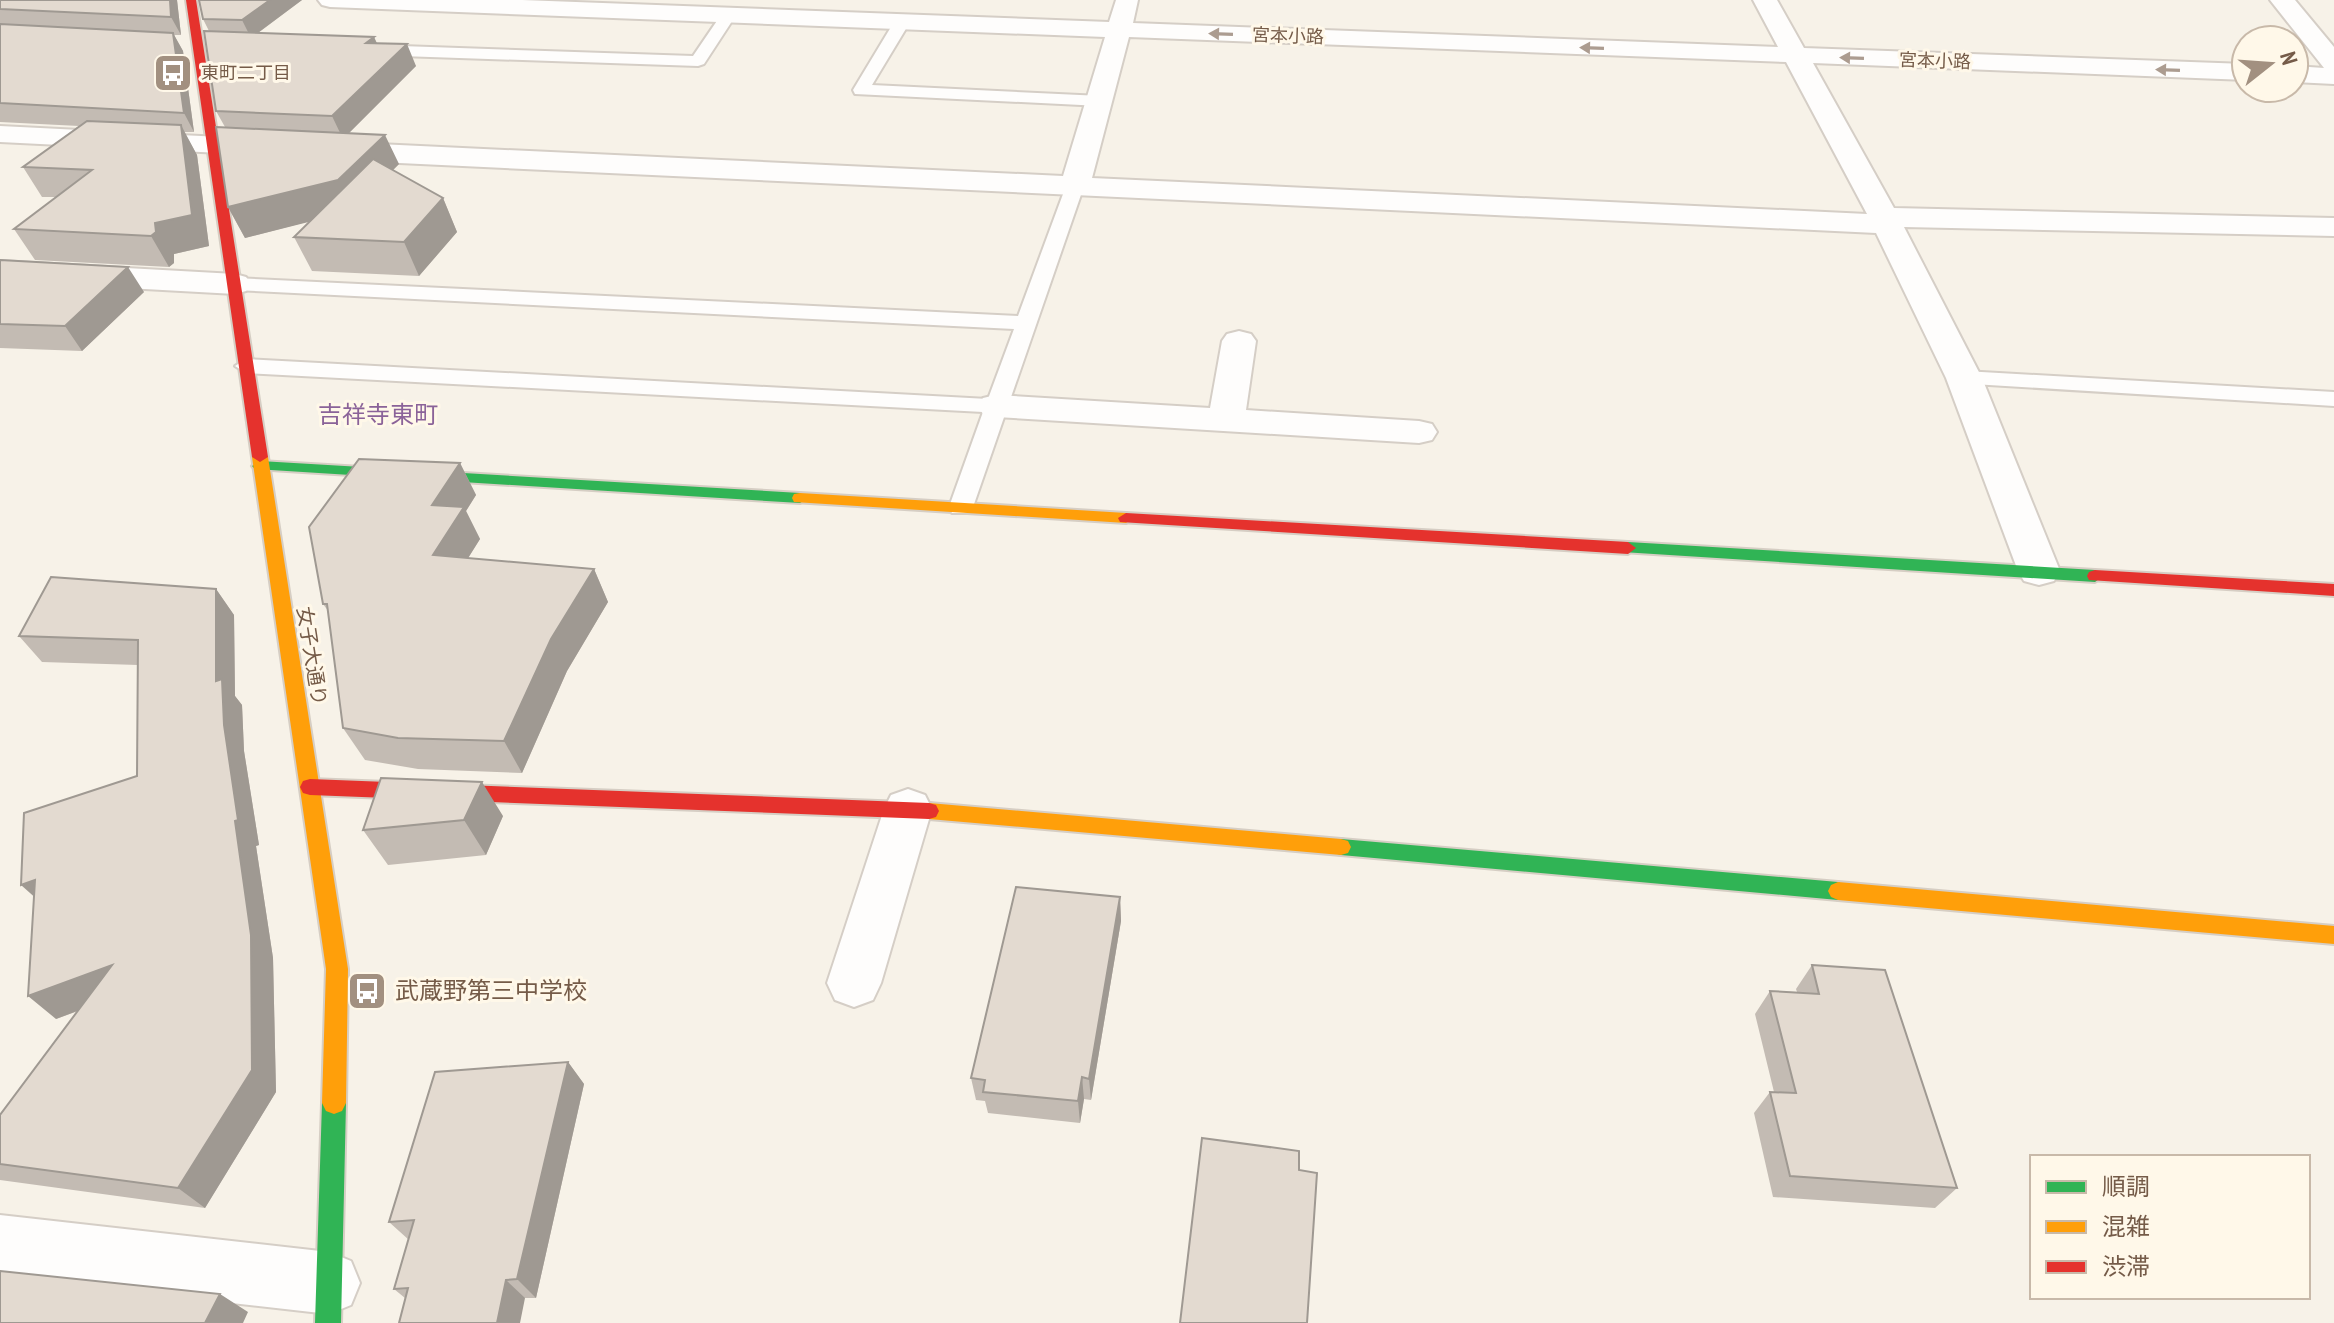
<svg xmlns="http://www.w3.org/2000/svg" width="2334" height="1323" viewBox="0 0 2334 1323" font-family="'PT Sans Narrow','Noto Sans JP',sans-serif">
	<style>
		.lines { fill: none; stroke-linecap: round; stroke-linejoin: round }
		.lane-casing { stroke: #d5cec6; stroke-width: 4 }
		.street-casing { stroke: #d5cec6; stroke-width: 4 }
		.fast-casing { stroke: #d6cec4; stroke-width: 4 }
		.slow-casing { stroke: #d6cec4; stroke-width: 4 }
		.jam-casing { stroke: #d6cec4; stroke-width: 4 }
		.lane { fill: #fefdfc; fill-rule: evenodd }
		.street { fill: #fefdfc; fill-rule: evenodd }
		.fast { fill: #30b455; fill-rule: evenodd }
		.slow { fill: #ff9f0a; fill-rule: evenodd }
		.jam { fill: #e5322d; fill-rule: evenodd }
		.wall { fill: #c3bbb3 }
		.shaded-wall { fill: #9f9992 }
		.building { fill: #e3dad0; stroke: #9f9992; stroke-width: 2 }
		.oneway { fill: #ac9c90 }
		.labels { text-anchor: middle; stroke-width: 6; stroke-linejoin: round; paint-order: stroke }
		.far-street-label { font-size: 18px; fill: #755b48; stroke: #fff8e9 }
		.far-poi-label { font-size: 18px; fill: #755b48; stroke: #fff8e9; text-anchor: start }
		.street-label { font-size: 20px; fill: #755b48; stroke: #fff8e9 }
		.quarter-label { font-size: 24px; fill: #8b6399; stroke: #fff8e9 }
		.near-poi-label { font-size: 24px; fill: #755b48; stroke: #fff8e9; text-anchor: start }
	</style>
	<rect width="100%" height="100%" fill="#f7f2e8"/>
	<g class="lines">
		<defs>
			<path id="lane" d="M 728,10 L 736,15 L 704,64 L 698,66 L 372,55 L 364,50 L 372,45 L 693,56 L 723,12 Z
				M 902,17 L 910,22 L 872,85 L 1101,96 L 1110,101 L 1101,106 L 855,94 L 853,90 L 894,22 Z
				M 1075,180 L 1084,186 L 973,507 L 970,513 L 952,513 L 949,507 L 983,412 L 246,373 L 235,366 L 246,359 L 988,399 L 1014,329 L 235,290 L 225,284 L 235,278 L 1018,316 L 1066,186 Z
				M 1964,371 L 2334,392 L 2334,406 L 1956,383 L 1953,378 L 1956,373 Z"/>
			<path id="street" d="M 318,0 L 522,0 L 1109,22 L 1116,0 L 1138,0 L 1133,23 L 1778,47 L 1753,0 L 1777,0 L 1804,48 L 2246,64 L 2246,80 L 1813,63 L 1894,208 L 2334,218 L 2334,236 L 1904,227 L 1982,378 L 2060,571 L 2054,581 L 2039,585 L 2024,581 L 2018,571 L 1946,378 L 1876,233 L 336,160 L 326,157 L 322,151 L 326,145 L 336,142 L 1063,176 L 1105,37 L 330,7 L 322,5 ZM 1129,37 L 1786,62 L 1867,214 L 1092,178 Z
				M 2270,0 L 2295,0 L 2334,47 L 2334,84 L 2294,82 L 2294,66 L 2324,68 Z
				M 0,126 L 259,139 L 269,141 L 273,147 L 269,153 L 259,155 L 0,142 Z
				M 0,261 L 235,274 L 246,277 L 251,284 L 246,291 L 235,294 L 0,281 Z
				M 1239,331 L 1251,334 L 1256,341 L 1246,410 L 1419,421 L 1432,424 L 1437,432 L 1432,440 L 1419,443 L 996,417 L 983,414 L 978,406 L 983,398 L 996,395 L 1210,408 L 1222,341 L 1227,334 Z
				M 908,789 L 925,795 L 932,809 L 881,983 L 873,1000 L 854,1007 L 835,1000 L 827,983 L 884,809 L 891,795 Z
				M 0,1215 L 329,1252 L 351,1261 L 360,1283 L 351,1305 L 329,1314 L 0,1277 Z"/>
			<path id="fast" d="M 260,461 L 800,493 L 808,498 L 800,503 L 255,469 L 252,466 Z
				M 1628,542 L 2095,570 L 2103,576 L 2095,582 L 1622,552 L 1620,548 L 1622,544 Z
				M 1341,839 L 1838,882 L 1845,885 L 1848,891 L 1845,897 L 1838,900 L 1341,855 L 1334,853 L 1331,847 L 1334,841 Z
				M 334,1092 L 342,1095 L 346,1103 L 341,1323 L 315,1323 L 322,1103 L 326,1095 Z"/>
			<path id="slow" d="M 260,452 L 268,457 L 348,969 L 346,1103 L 342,1111 L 334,1114 L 326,1111 L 322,1103 L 326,969 L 252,457 Z
				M 800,493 L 1126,513 L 1134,518 L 1126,523 L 794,502 L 792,498 L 794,494 Z
				M 929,803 L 1341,839 L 1348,841 L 1351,847 L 1348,853 L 1341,855 L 929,819 L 922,817 L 919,811 L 922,805 Z
				M 1838,882 L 2334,926 L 2334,944 L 1838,900 L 1831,897 L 1828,891 L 1831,885 Z"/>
			<path id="jam" d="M 186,0 L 196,0 L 268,457 L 260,462 L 252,457 Z
				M 1126,513 L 1628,542 L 1636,548 L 1628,554 L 1120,522 L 1118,518 Z
				M 2095,570 L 2334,584 L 2334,596 L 2089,580 L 2087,576 L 2089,572 Z
				M 310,779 L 929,803 L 936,805 L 939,811 L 936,817 L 929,819 L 310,795 L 303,793 L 300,787 L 303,781 Z"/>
		</defs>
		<!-- lane casing -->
		<use href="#lane" class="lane-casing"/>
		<!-- street casing -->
		<use href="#street" class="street-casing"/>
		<!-- fast casing -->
		<use href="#fast" class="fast-casing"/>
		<!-- slow casing -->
		<use href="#slow" class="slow-casing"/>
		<!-- jam casing -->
		<use href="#jam" class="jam-casing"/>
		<!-- lane -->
		<use href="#lane" class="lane"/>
		<!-- street -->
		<use href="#street" class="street"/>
		<!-- fast -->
		<use href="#fast" class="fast"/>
		<!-- slow -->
		<use href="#slow" class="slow"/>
		<!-- jam -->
		<use href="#jam" class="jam"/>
	</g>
	<!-- wall -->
	<path class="wall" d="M 0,0 L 177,0 L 181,35 L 174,35 L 183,51 L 194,132 L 184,132 L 197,155 L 209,246 L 174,254 L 174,263 L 169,267 L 35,260 L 14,229 L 56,197 L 42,197 L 23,167 L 79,126 L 0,122 Z
		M 199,0 L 302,0 L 258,33 L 374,37 L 377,43 L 416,66 L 349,133 L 399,164 L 393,170 L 443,198 L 457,232 L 419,276 L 312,271 L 294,237 L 310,221 L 245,238 L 228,207 L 225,127 L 216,111 L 209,31 L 203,19 Z
		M 0,260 L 144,292 L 82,351 L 0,348 Z
		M 460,463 L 476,495 L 466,511 L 480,539 L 468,558 L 594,569 L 608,602 L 567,671 L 522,773 L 418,769 L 365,760 L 343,728 L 329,612 L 323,604 Z
		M 216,589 L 234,615 L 235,696 L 242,705 L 244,751 L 259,845 L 256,846 L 273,958 L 276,1092 L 205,1208 L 0,1180 L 0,1115 L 78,1011 L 56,1019 L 137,776 L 138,665 L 42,662 L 19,636 Z
		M 503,816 L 486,855 L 388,865 L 363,830 Z
		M 1120,897 L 1121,921 L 1091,1100 L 1084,1099 L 1080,1123 L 988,1113 L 985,1101 L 976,1100 L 971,1078 Z
		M 1812,965 L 1957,1188 L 1935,1208 L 1773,1197 L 1754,1113 L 1770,1092 L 1774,1092 L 1755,1014 L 1770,991 L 1797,992 L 1796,989 Z
		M 568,1062 L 584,1084 L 536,1298 L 405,1298 L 394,1289 L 409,1240 L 389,1222 Z"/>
	<!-- shaded-wall -->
	<path class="shaded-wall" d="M 170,0 L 177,0 L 181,35 L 171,17 Z
		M 270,0 L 302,0 L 251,38 L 242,20 Z
		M 173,33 L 183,51 L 194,132 L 184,113 Z
		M 374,37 L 383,58 L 366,43 Z
		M 407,44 L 416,66 L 343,139 L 332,116 Z
		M 181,125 L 197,155 L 209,246 L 174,254 L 174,263 L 169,267 L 151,236 L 155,223 Z
		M 385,135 L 399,164 L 352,211 L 245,238 L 228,207 Z
		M 443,198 L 457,232 L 419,276 L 404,242 Z
		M 128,267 L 144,292 L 82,351 L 65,326 Z
		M 460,463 L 476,495 L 466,511 L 480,539 L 450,587 L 433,555 L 432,505 Z
		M 594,569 L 608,602 L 567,671 L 522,773 L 504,741 L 551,639 Z
		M 216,589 L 234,615 L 235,696 L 242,705 L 244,751 L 259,845 L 256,846 L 273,958 L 276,1092 L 205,1208 L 178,1188 L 216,681 Z
		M 482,782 L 503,816 L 486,855 L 464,820 Z
		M 35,880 L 48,909 L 21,885 Z
		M 1120,897 L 1121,921 L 1091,1100 L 1089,1079 Z
		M 112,965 L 138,988 L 56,1019 L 28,996 Z
		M 568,1062 L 584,1084 L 536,1298 L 517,1279 Z
		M 1082,1077 L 1084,1099 L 1080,1123 L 1078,1101 Z
		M 506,1280 L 525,1298 L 520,1323 L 497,1323 Z
		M 220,1294 L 248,1312 L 243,1323 L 205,1323 Z"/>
	<!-- building -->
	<path class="building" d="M 0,0 L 170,0 L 171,17 L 0,9 Z
		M 199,0 L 270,0 L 242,20 L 203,19 Z
		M 0,24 L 173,33 L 184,113 L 0,103 Z
		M 204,31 L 374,37 L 366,43 L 407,44 L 332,116 L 216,111 Z
		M 87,121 L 181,125 L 192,215 L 155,223 L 156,232 L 151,236 L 14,229 L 92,170 L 23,167 Z
		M 216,127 L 385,135 L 338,180 L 228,207 Z
		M 373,159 L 443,198 L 404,242 L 294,237 Z
		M 0,260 L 128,267 L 65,326 L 0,324 Z
		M 359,459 L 460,463 L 432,505 L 464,507 L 433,555 L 594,569 L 551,639 L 504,741 L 398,738 L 343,728 L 327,604 L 323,604 L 309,527 Z
		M 51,577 L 216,589 L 216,681 L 222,679 L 224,725 L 238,820 L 235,821 L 251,935 L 252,1070 L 178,1188 L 0,1164 L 0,1115 L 112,965 L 28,996 L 35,880 L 21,885 L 24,813 L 137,776 L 138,640 L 19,636 Z
		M 381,778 L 482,782 L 464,820 L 363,830 Z
		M 1016,887 L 1120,897 L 1089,1079 L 1082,1077 L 1078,1101 L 983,1092 L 985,1080 L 971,1078 Z
		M 1812,965 L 1885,970 L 1957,1188 L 1790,1176 L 1770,1092 L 1796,1093 L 1770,991 L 1819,994 Z
		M 568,1062 L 517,1279 L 506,1280 L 497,1323 L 399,1323 L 408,1288 L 394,1289 L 414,1220 L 389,1222 L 435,1072 Z
		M 1202,1138 L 1299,1151 L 1299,1170 L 1317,1173 L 1307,1323 L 1180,1323 Z
		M 0,1271 L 220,1294 L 205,1323 L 0,1323 Z"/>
	<!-- one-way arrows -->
	<defs><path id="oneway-solid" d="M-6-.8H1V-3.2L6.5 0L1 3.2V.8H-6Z" transform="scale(2)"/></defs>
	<g class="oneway">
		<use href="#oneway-solid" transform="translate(1221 34) rotate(-178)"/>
		<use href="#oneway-solid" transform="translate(1592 48) rotate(-178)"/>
		<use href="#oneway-solid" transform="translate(1852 58) rotate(-178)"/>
		<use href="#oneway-solid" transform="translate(2168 70) rotate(-178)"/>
	</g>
	<!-- icons -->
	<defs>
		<symbol id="bus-square" viewBox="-11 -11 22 22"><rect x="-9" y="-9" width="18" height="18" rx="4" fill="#a29080" stroke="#fff8e9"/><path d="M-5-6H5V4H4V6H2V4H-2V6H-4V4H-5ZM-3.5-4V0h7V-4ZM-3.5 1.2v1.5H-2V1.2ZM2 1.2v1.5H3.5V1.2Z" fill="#fff"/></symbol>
	</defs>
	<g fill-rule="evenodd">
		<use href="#bus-square" x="151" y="51" width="44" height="44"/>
		<use href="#bus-square" x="345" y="969" width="44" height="44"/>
	</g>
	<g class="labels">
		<!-- far-street labels -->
		<g class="far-street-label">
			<text transform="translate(1288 36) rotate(2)" y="6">宮本小路</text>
			<text transform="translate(1935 61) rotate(2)" y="6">宮本小路</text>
		</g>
		<!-- far-poi labels -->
		<g class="far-poi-label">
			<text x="201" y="79">東町二丁目</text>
		</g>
		<!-- street labels -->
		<g class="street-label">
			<text transform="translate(312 656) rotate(81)" y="7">女子大通り</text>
		</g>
		<!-- quarter labels -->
		<g class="quarter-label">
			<text x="378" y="423">吉祥寺東町</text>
		</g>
		<!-- near-poi labels -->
		<g class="near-poi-label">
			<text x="395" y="999">武蔵野第三中学校</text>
		</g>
	</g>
	<!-- legend -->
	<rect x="2030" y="1155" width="280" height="144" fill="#fff8e9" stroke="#c8b9a9" stroke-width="2"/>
	<rect x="2046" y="1181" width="40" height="12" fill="#30b455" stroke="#c8b9a9" stroke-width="2"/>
	<text x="2102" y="1195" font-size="24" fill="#755b48">順調</text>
	<rect x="2046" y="1221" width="40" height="12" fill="#ff9f0a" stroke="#c8b9a9" stroke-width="2"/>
	<text x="2102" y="1235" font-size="24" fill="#755b48">混雑</text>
	<rect x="2046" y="1261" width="40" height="12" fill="#e5322d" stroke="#c8b9a9" stroke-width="2"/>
	<text x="2102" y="1275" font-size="24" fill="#755b48">渋滞</text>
	<!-- north arrow -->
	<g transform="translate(2270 64) rotate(73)"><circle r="38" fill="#fff8e9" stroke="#c8b9a9" stroke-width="2"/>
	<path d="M0-6L14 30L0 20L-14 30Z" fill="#a29080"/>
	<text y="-12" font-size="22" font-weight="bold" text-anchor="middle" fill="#755b48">N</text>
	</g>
</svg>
